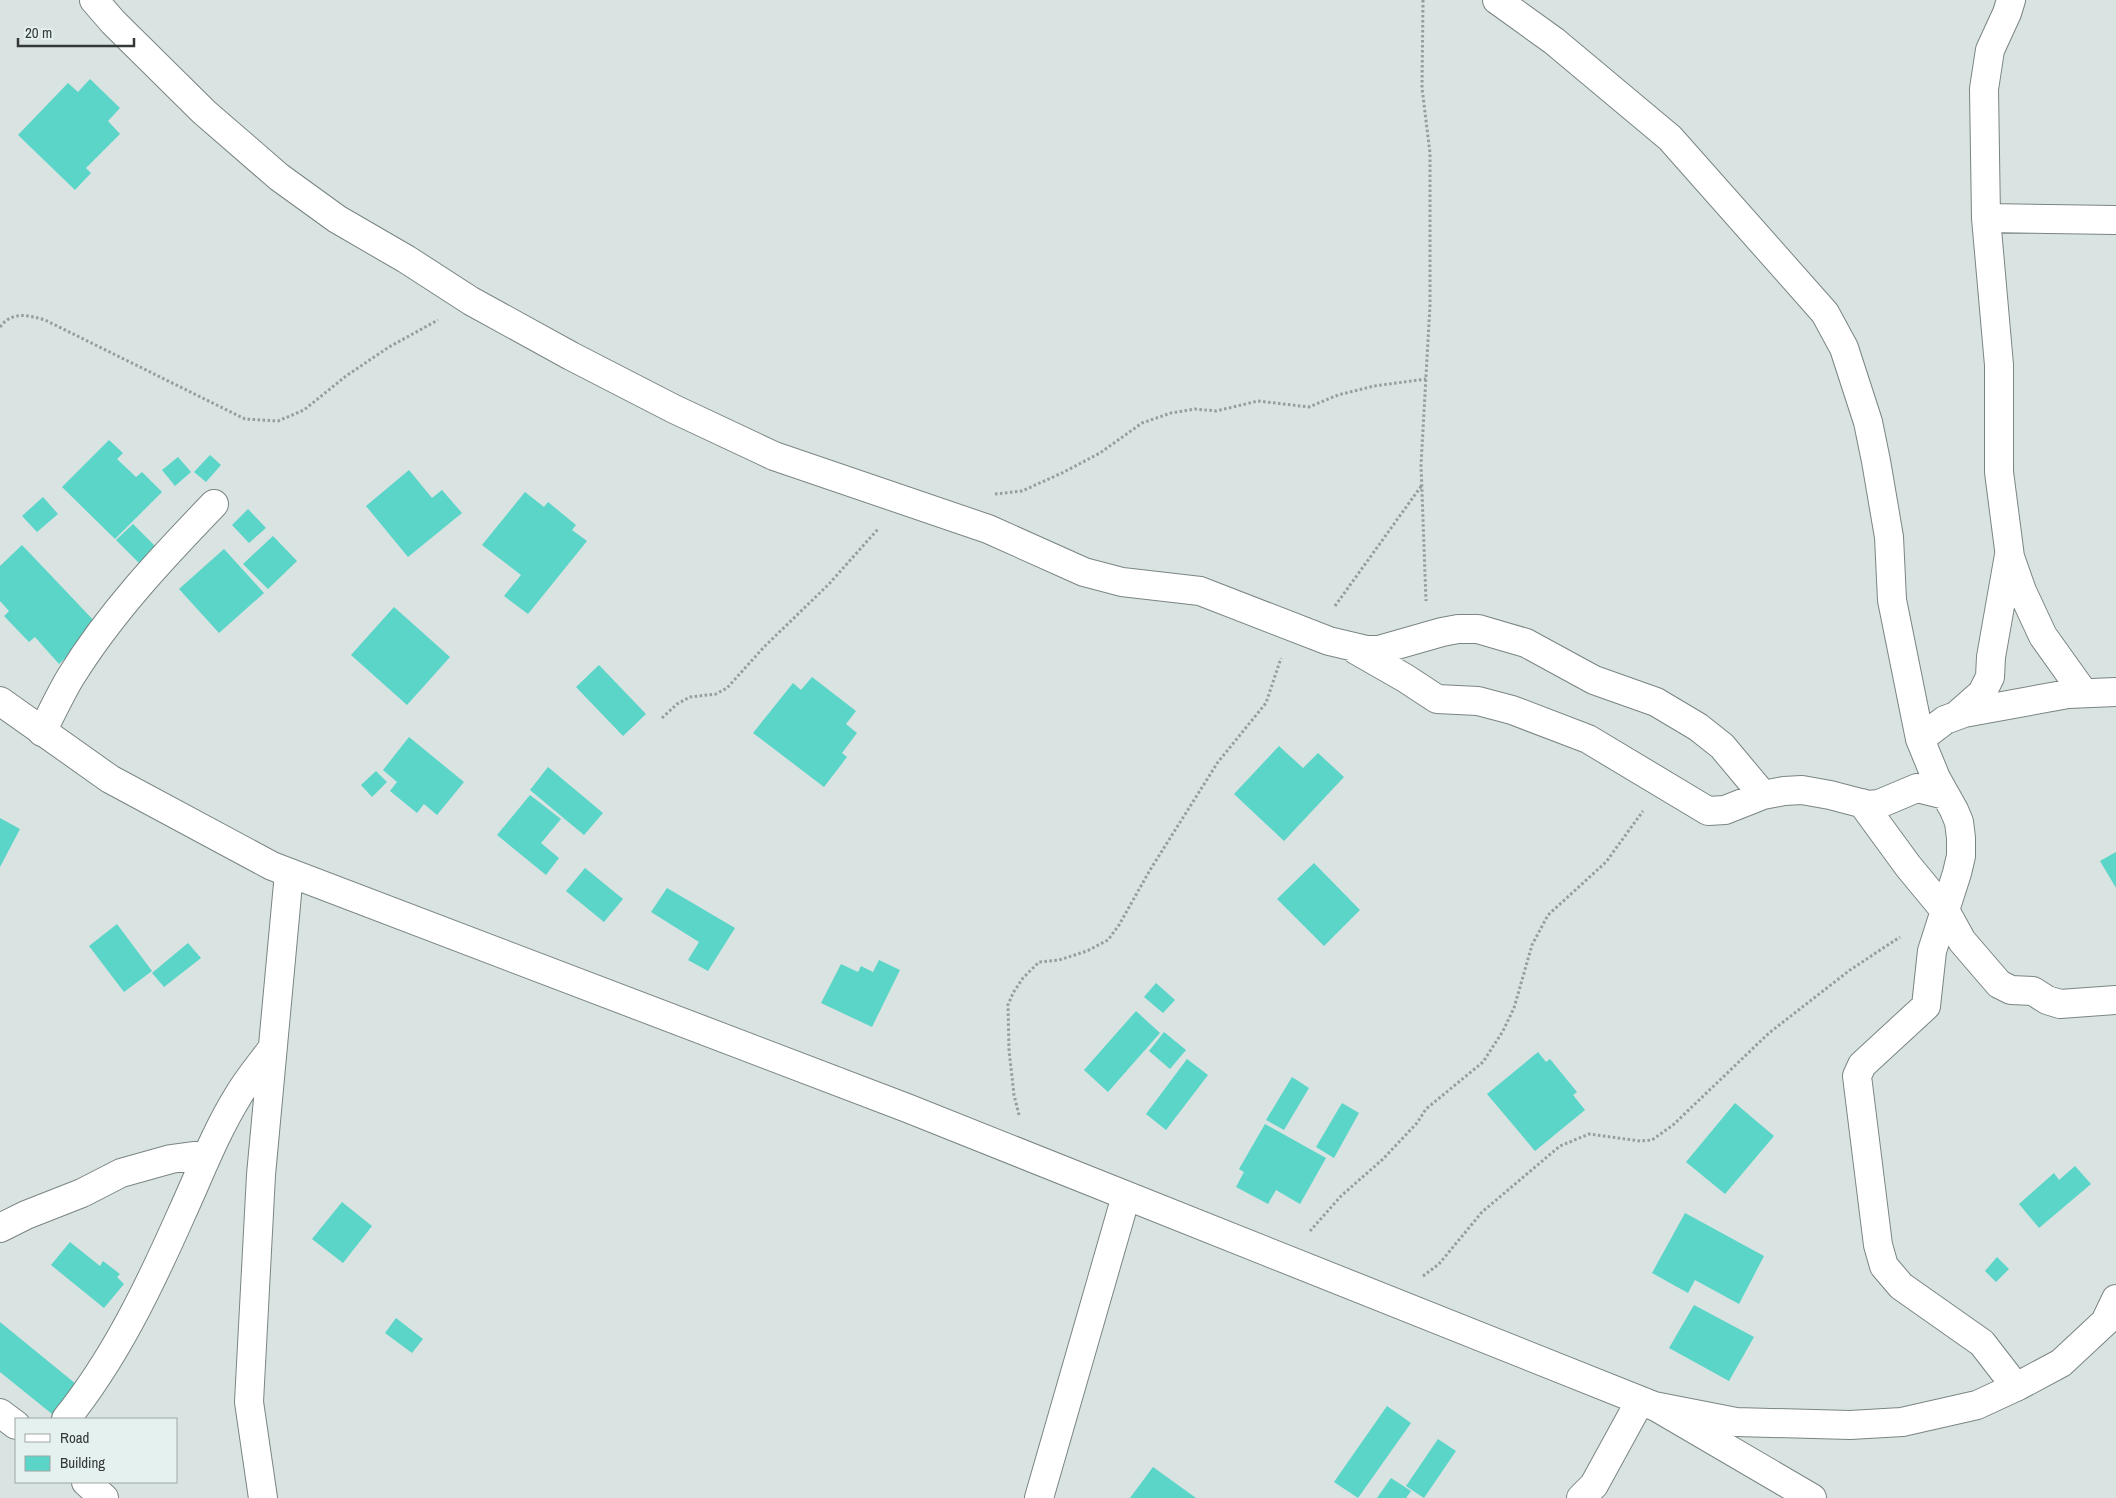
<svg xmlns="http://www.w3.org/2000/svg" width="2116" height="1498" viewBox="0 0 2116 1498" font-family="'Archivo Narrow',sans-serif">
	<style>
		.building { fill: #5ad5c8 }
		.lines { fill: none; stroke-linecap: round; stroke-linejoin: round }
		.minor-casing { stroke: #7a8583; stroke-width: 30 }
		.tertiary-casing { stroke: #7a8583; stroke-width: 30 }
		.path { stroke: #959e9d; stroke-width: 3; stroke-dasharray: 2.5 2.5; stroke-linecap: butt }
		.minor { stroke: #fff; stroke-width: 28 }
		.tertiary { stroke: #fff; stroke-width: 28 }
	</style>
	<rect width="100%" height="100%" fill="#d8e3e2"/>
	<!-- building -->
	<path class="building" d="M 90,79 L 120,108 L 108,121 L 120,134 L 86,168 L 91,173 L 75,190 L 18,135 L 68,83 L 78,92 Z
		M 109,440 L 123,453 L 117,459 L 136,477 L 142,472 L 162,492 L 115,539 L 62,487 Z
		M 210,455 L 221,465 L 206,482 L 194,472 Z
		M 178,457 L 191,472 L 175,486 L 162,470 Z
		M 409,470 L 432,498 L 442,490 L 462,513 L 408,557 L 366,506 Z
		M 525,492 L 544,507 L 548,502 L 576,525 L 572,530 L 587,541 L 528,614 L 504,596 L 521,575 L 482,545 Z
		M 43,497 L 58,514 L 37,532 L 22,516 Z
		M 248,509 L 266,528 L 249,543 L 232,525 Z
		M 133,524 L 161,552 L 144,568 L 116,540 Z
		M 273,536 L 297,561 L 268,589 L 243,564 Z
		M 22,545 L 99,626 L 59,664 L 35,637 L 29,642 L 4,616 L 9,611 L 0,601 L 0,566 Z
		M 224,549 L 264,593 L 219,633 L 179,589 Z
		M 394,607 L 450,657 L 407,705 L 351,655 Z
		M 599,665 L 646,714 L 623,736 L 576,687 Z
		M 812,677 L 856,711 L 846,724 L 857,733 L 842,753 L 847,757 L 824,787 L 753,733 L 793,683 L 801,690 Z
		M 409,737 L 464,782 L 437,815 L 424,804 L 417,813 L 390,791 L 397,782 L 383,770 Z
		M 1279,746 L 1303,768 L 1318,753 L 1344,777 L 1284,841 L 1234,794 Z
		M 548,767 L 603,813 L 584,835 L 530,790 Z
		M 376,771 L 387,782 L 372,797 L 361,785 Z
		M 530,795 L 561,819 L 541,843 L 559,858 L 546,875 L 497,835 Z
		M 0,818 L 20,829 L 0,867 Z
		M 2116,852 L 2116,888 L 2100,861 Z
		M 1314,863 L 1360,910 L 1324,946 L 1277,899 Z
		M 585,868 L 623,899 L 604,922 L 566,891 Z
		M 667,888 L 735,928 L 708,971 L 688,960 L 699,942 L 651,912 Z
		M 117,924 L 152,971 L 124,992 L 89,946 Z
		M 188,943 L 201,958 L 164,987 L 152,973 Z
		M 879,960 L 900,970 L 872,1027 L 821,1003 L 841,964 L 858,972 L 861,966 L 873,972 Z
		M 1156,983 L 1175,1000 L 1163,1013 L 1144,997 Z
		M 1136,1011 L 1160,1033 L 1108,1092 L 1084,1070 Z
		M 1164,1032 L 1186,1050 L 1170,1069 L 1149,1051 Z
		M 1538,1052 L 1546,1062 L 1550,1059 L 1577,1092 L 1573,1095 L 1585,1110 L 1535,1151 L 1487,1094 Z
		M 1187,1059 L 1208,1075 L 1166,1130 L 1146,1114 Z
		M 1292,1077 L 1309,1088 L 1284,1130 L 1266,1120 Z
		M 1342,1103 L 1359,1113 L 1334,1158 L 1316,1147 Z
		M 1735,1103 L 1774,1136 L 1725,1194 L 1686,1162 Z
		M 1265,1124 L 1326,1158 L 1300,1204 L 1276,1190 L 1268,1204 L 1236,1187 L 1244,1172 L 1239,1169 Z
		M 2075,1166 L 2091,1184 L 2039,1228 L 2019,1204 L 2054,1173 L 2059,1180 Z
		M 342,1202 L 372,1226 L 343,1263 L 312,1239 Z
		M 1685,1213 L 1764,1256 L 1739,1304 L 1695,1280 L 1688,1293 L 1652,1273 Z
		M 70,1242 L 100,1266 L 103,1261 L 120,1274 L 117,1277 L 124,1284 L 104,1308 L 51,1265 Z
		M 1997,1257 L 2009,1269 L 1996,1282 L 1985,1271 Z
		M 1694,1305 L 1754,1337 L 1729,1381 L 1669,1348 Z
		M 396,1318 L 423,1339 L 412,1353 L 385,1333 Z
		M 0,1322 L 76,1384 L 52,1414 L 0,1372 Z
		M 1387,1406 L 1411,1423 L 1358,1498 L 1334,1482 Z
		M 1438,1439 L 1456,1451 L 1424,1498 L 1406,1486 Z
		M 1153,1467 L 1196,1498 L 1130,1498 Z
		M 1391,1478 L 1411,1491 L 1406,1498 L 1377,1498 Z"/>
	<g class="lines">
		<defs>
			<path id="minor" d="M 94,0 L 113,22 L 204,112 L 279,177 L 337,219 L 406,259 L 471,301 L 571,356 L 674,409 L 774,456 L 988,529 L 1084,572 L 1122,582 L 1200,591 L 1329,641 L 1367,650 L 1379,650 L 1442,632 L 1458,629 L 1478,629 L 1526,643 L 1594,680 L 1656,702 L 1698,727 L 1722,746 L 1763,795
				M 1497,0 L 1554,41 L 1670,138 L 1825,313 L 1844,348 L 1868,422 L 1876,461 L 1889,537 L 1892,600 L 1920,739 L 1936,778 L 1954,810 L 1959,822 L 1961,838 L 1961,856 L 1957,873 L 1932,951 L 1926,1006 L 1862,1065 L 1857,1076 L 1878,1245 L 1884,1266 L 1901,1286 L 1982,1343 L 2016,1387
				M 2011,0 L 2007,13 L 1990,50 L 1984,89 L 1986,218 L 1999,365 L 1999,472 L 2010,557 L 2022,591 L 2043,636 L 2083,692
				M 1986,218 L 2116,220
				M 1356,650 L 1405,678 L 1437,699 L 1478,701 L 1512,710 L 1588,739 L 1708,811 L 1725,810 L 1763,795 L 1784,791 L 1802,790 L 1830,795 L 1868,805 L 1879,804 L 1917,788 L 1945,795
				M 1957,715 L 1982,693 L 1990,677 L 1991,657 L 2009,555
				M 42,732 C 51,714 60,695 70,678 C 110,613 162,558 214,504
				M 1920,739 L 1945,720 L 1964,713 L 2068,694 L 2116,692
				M 1862,803 L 1908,866 L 1946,912 L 1962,941 L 1999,984 L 2011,990 L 2033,991 L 2047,1000 L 2060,1004 L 2116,1000
				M 0,1228 L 26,1215 L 82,1193 L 121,1173 L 171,1159 L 208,1154
				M 1658,1408 L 1812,1498
				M 0,1413 L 16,1425
				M 66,1419 C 115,1358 149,1287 181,1215 C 199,1176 215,1133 238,1096 C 247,1080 260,1065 271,1050
				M 86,1482 L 104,1498
				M 263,1498 L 249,1402 L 261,1175 L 289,873
				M 1039,1498 L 1126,1196
				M 1581,1498 L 1594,1485 L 1640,1401"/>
			<path id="tertiary" d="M 0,701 L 110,779 L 272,866 L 907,1108 L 1654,1406 L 1736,1422 L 1850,1425 L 1902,1422 L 1977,1405 L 2018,1386 L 2061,1363 L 2105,1322 L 2116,1299"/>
		</defs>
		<!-- minor casing -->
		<use href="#minor" class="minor-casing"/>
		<!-- tertiary casing -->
		<use href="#tertiary" class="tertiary-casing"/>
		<!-- path -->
		<path class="path" d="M 1423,0 L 1422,88 L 1430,153 L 1430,305 L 1421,465 L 1426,601
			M 0,327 C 12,311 28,315 45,320 L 245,419 L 278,421 L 304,410 L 346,376 L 389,347 L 438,320
			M 995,494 L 1022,491 L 1062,473 L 1100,453 L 1142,423 L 1171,413 L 1195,409 L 1216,411 L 1258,401 L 1309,407 L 1338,395 L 1374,386 L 1426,379
			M 1335,606 L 1422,485
			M 662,718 L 677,704 L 690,697 L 716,694 L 727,688 L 764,647 L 829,584 L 878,529
			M 1019,1115 L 1014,1095 L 1009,1050 L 1008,1005 L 1013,993 L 1023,978 L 1039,962 L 1059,960 L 1087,951 L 1108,940 L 1119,925 L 1150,870 L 1218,762 L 1266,703 L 1281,658
			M 1310,1231 L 1341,1196 L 1383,1159 L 1417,1123 L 1426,1109 L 1483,1062 L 1503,1031 L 1514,1008 L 1532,945 L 1548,915 L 1606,862 L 1643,811
			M 1423,1276 L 1439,1264 L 1482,1212 L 1560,1146 L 1589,1134 L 1640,1141 L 1652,1140 L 1673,1125 L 1769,1033 L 1850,970 L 1900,937"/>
		<!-- minor -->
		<use href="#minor" class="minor"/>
		<!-- tertiary -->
		<use href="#tertiary" class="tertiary"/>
	</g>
	<!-- legend -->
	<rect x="15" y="1418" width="162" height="65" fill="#e5f1ef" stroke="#9ea7a6"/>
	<rect x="25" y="1434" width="25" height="8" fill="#ffffff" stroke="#9ea7a6"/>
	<text x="60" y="1443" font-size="15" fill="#343938">Road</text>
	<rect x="25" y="1456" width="25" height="15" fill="#5ad5c8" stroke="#9ea7a6"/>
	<text x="60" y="1468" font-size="15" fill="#343938">Building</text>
	<!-- scale -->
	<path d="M18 38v8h116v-8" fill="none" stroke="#343938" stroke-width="2.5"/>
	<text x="25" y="38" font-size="15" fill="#343938" stroke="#e5f1ef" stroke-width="4" paint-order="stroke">20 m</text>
</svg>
